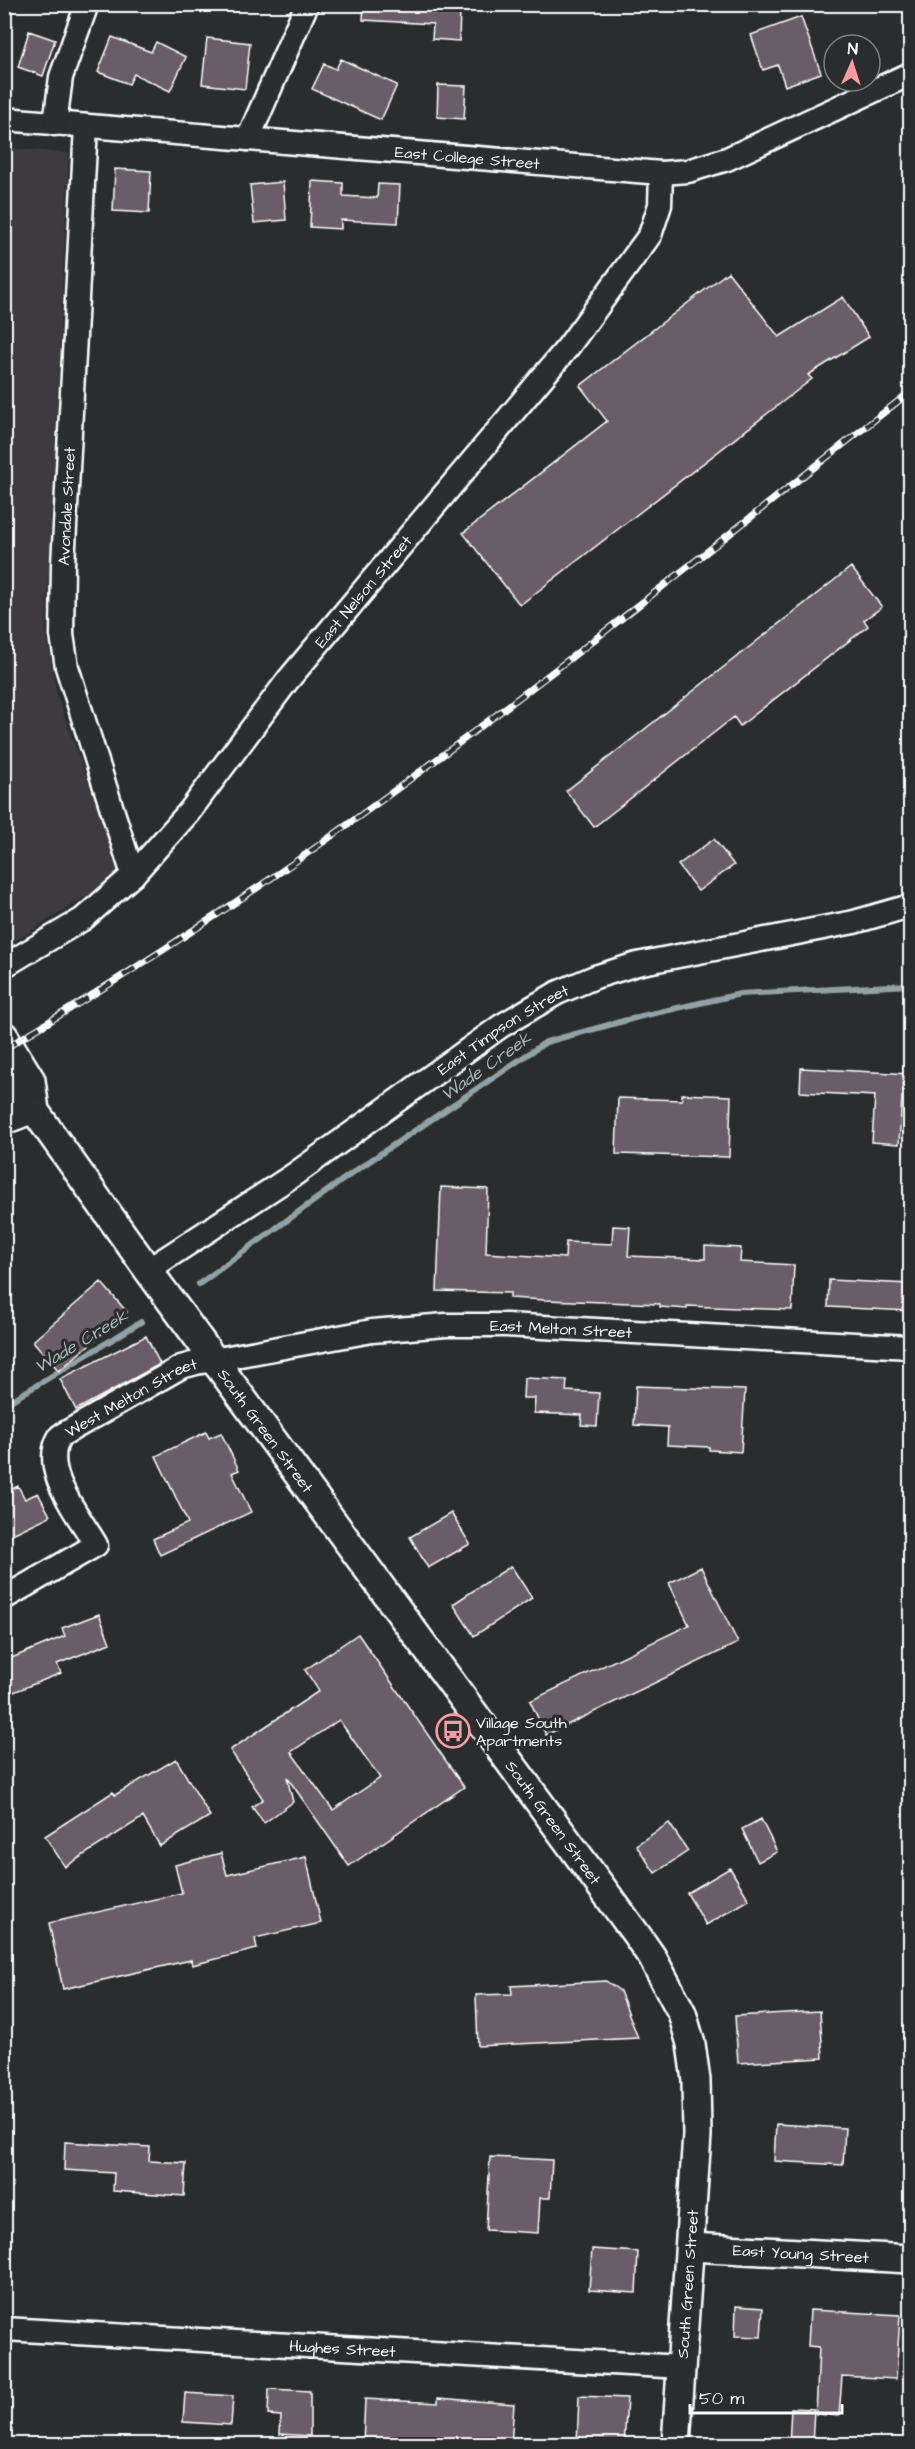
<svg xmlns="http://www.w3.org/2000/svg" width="915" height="2449" viewBox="0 0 915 2449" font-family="'Architects Daughter',sans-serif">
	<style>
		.built { fill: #3e3b40 }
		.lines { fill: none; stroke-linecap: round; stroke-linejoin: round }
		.stream { stroke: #91a2a6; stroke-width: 6 }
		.building { fill: #6b5d69; stroke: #fff; stroke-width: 1.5; fill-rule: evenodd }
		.minor-casing { stroke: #fff; stroke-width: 27 }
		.tertiary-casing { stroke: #fff; stroke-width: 32 }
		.minor { stroke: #2a2d2e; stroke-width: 22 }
		.tertiary { stroke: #2a2d2e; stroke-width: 27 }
		.rail-casing { stroke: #fff; stroke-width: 7 }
		.rail { stroke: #2a2d2e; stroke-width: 4.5; stroke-dasharray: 14; stroke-linecap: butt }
		.labels { text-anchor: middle; stroke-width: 6; stroke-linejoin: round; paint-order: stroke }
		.street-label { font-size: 16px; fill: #fff; stroke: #2a2d2e }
		.poi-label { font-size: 16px; fill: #fff; stroke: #2a2d2e; text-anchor: start }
		.water-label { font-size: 18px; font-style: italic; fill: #acb9bc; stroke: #2a2d2e }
	</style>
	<rect width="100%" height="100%" fill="#2a2d2e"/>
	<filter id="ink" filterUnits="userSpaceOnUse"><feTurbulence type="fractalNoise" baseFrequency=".0167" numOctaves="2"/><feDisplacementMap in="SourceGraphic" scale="12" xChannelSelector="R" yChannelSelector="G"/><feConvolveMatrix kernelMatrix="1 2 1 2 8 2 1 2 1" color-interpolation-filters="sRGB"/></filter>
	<g filter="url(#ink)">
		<!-- built -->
		<path class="built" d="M 5,148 L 69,153 L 46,630 L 57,696 L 119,868 L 92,893 L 5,947 Z"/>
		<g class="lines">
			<!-- stream -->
			<path class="stream" d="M 199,1284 L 355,1171 L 546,1042 L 642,1016 L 740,994 L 910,985
				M 4,1405 L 141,1322"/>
		</g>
		<!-- building -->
		<path class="building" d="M 364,4 L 420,4 L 420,7 L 460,9 L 459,41 L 432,39 L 433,24 L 363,20 Z
			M 801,17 L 821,73 L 785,86 L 778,65 L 763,70 L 751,35 Z
			M 29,31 L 55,40 L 43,76 L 18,67 Z
			M 112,37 L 151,52 L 156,42 L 186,57 L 170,91 L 134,74 L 129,84 L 98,72 Z
			M 207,38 L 250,43 L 245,89 L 202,84 Z
			M 341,59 L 397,85 L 381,120 L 312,89 L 324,64 L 336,69 Z
			M 438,85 L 466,86 L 464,119 L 437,117 Z
			M 115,169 L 151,171 L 149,213 L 113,211 Z
			M 312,181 L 343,183 L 343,196 L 377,198 L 378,184 L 400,185 L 398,223 L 341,220 L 341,229 L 310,227 Z
			M 283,182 L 286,220 L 254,223 L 250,185 Z
			M 728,272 L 779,337 L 843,297 L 869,337 L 808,375 L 812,379 L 520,605 L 463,533 L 607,421 L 580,386 Z
			M 851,567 L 882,607 L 864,620 L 868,626 L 740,726 L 734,717 L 594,827 L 566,791 Z
			M 714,839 L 734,865 L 698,891 L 678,865 Z
			M 801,1068 L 910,1074 L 910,1098 L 902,1097 L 899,1144 L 872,1142 L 875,1096 L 800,1092 Z
			M 682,1094 L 731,1096 L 729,1157 L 616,1154 L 618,1098 L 682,1100 Z
			M 441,1187 L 488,1189 L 486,1253 L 565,1258 L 566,1242 L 612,1244 L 613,1226 L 630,1227 L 628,1256 L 705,1259 L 705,1246 L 741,1248 L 740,1262 L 794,1265 L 792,1310 L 687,1306 L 687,1309 L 660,1307 L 660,1304 L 545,1300 L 510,1298 L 510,1293 L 437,1291 Z
			M 829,1280 L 910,1284 L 910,1311 L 828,1307 Z
			M 101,1282 L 127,1312 L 59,1371 L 33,1341 Z
			M 146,1336 L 160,1364 L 76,1410 L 60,1379 Z
			M 524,1378 L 567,1380 L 566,1391 L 599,1393 L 597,1426 L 581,1425 L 582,1415 L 534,1413 L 535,1398 L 523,1398 Z
			M 636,1386 L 745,1390 L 741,1452 L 709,1450 L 709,1447 L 667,1445 L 668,1427 L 634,1425 Z
			M 206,1432 L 209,1438 L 221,1433 L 239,1470 L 232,1473 L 251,1512 L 160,1555 L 153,1539 L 188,1523 L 156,1456 Z
			M 18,1486 L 25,1499 L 38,1493 L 50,1516 L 4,1538 L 4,1493 Z
			M 451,1513 L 470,1544 L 428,1568 L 410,1537 Z
			M 511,1566 L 532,1598 L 474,1636 L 453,1604 Z
			M 701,1567 L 738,1643 L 546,1735 L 530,1701 L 689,1625 L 669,1583 Z
			M 99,1614 L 110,1643 L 57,1664 L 61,1673 L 4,1696 L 4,1661 L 65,1636 L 62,1628 Z
			M 358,1634 L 464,1787 L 349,1866 L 287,1777 L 293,1802 L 264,1823 L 252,1807 L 263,1799 L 230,1750 L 319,1691 L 305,1670 ZM 339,1720 L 380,1778 L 333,1810 L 291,1752 Z
			M 176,1759 L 210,1816 L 160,1846 L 143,1817 L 65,1867 L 45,1836 L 113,1792 L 115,1795 Z
			M 761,1819 L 777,1852 L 758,1862 L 742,1829 Z
			M 669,1823 L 688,1851 L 655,1873 L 636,1845 Z
			M 221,1853 L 227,1875 L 306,1857 L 321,1923 L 255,1938 L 257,1949 L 192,1965 L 191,1960 L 63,1989 L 49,1923 L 182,1893 L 175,1865 Z
			M 730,1868 L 749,1900 L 706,1925 L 687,1893 Z
			M 606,1981 L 620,1991 L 638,2038 L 478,2046 L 476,1995 L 512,1994 L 511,1986 Z
			M 820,2011 L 823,2058 L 738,2063 L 735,2016 Z
			M 776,2124 L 845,2128 L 843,2165 L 774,2161 Z
			M 65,2142 L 150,2147 L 149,2161 L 186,2163 L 184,2196 L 113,2191 L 114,2173 L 64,2170 Z
			M 490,2157 L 552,2160 L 550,2198 L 540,2198 L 538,2233 L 486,2230 Z
			M 592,2249 L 638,2252 L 636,2293 L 589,2290 Z
			M 736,2306 L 763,2308 L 761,2337 L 735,2336 Z
			M 810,2310 L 900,2315 L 896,2379 L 842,2376 L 839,2416 L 816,2414 L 819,2347 L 808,2346 Z
			M 269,2389 L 310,2391 L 310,2436 L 280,2434 L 281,2416 L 268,2415 Z
			M 185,2393 L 233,2396 L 231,2425 L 183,2422 Z
			M 579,2396 L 627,2398 L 624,2445 L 577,2445 Z
			M 438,2398 L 514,2404 L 511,2445 L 363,2445 L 365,2399 L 438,2403 Z
			M 791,2408 L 814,2409 L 812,2445 L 789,2445 Z"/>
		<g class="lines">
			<defs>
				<g id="minor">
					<path id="s1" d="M 4,119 L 661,173 L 688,171 L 727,159 L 910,74"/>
					<path d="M 55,124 L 61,77 L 87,4"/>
					<path d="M 86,126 L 63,565 L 62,635 L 67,667 L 133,875"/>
					<path d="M 248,139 L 307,4"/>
					<path id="s2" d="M 4,966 L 83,919 L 133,875 L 189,812 L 288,680 L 568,347 L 650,235 L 660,205 L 661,173"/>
					<path d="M 4,1123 L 35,1111"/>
					<path id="s3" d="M 148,1270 L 295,1174 L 501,1026 L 557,993 L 595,977 L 637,964 L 854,922 L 910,906"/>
					<path id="s4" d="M 4,1598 L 96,1545 C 79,1515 39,1470 60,1436 L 181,1367 L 196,1363 L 372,1331 L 446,1325 L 506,1325 L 910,1347"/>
					<path id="s5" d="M 4,2329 L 682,2367"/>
				</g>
				<g id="tertiary">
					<path id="s6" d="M 4,1036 L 31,1080 L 35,1111 L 148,1270 L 636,1934 L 652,1957 L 682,2013 L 691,2044 L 696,2080 L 697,2135 L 676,2444"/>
					<path d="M 4,1086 L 14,1100 L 35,1111"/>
					<path id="s7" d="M 690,2247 L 910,2259"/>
				</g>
			</defs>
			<!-- minor casing -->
			<use href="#minor" class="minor-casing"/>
			<!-- tertiary casing -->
			<use href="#tertiary" class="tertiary-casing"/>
			<!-- minor -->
			<use href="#minor" class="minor"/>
			<!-- tertiary -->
			<use href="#tertiary" class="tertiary"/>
			<defs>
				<path id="rail" d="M 4,1049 C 109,986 212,920 312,850 C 517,705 712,547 910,392"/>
			</defs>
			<!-- rail casing -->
			<use href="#rail" class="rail-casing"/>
			<!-- rail -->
			<use href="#rail" class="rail"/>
		</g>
	</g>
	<!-- icons -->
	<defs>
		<symbol id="bus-ring" viewBox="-11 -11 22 22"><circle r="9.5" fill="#2a2d2e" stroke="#ff9aa2" stroke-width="1.5"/><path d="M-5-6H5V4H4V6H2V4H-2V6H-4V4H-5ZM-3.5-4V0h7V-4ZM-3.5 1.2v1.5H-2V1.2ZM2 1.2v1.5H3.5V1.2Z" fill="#ff9aa2"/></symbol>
	</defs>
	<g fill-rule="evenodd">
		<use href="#bus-ring" x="434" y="1712" width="38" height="38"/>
	</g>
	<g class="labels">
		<!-- street labels -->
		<g class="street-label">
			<text dy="6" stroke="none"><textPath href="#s1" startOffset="465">East College Street</textPath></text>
			<text transform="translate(66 506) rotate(-87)" y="6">Avondale Street</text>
			<text dy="6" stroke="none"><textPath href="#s2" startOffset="524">East Nelson Street</textPath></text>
			<text dy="6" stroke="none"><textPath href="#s3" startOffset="429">East Timpson Street</textPath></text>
			<text dy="6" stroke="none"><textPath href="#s4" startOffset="750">East Melton Street</textPath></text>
			<text dy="6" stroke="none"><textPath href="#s4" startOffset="308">West Melton Street</textPath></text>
			<text dy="6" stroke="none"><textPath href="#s6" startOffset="477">South Green Street</textPath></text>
			<text dy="6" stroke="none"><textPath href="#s6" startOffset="963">South Green Street</textPath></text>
			<text dy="6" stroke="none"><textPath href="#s7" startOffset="111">East Young Street</textPath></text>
			<text transform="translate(687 2284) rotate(-86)" y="6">South Green Street</text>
			<text dy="6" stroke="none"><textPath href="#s5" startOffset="339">Hughes Street</textPath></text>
		</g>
		<!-- poi labels -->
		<g class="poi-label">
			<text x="476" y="1728">Village South<tspan x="476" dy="18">Apartments</tspan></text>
		</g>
		<!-- water labels -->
		<g class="water-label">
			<text transform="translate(486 1066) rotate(-35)" y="6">Wade Creek</text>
			<text transform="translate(81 1341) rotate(-31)" y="6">Wade Creek</text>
		</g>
	</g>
	<!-- margin -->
	<rect width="915" height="2449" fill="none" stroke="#2a2d2e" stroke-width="24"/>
	<rect x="12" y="12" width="891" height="2425" fill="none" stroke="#fff" stroke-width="2" filter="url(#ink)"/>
	<!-- north arrow -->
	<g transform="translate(852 63) rotate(3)"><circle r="28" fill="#2a2d2e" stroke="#7f8182" stroke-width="1.5"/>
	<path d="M0-4.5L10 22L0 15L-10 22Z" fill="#ff9aa2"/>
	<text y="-9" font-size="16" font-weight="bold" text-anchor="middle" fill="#ffffff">N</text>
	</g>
	<!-- scale -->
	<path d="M690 2404v9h152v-9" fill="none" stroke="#ffffff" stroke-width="3"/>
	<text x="699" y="2404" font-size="18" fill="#ffffff" stroke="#2a2d2e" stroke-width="4.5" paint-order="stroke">50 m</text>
</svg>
